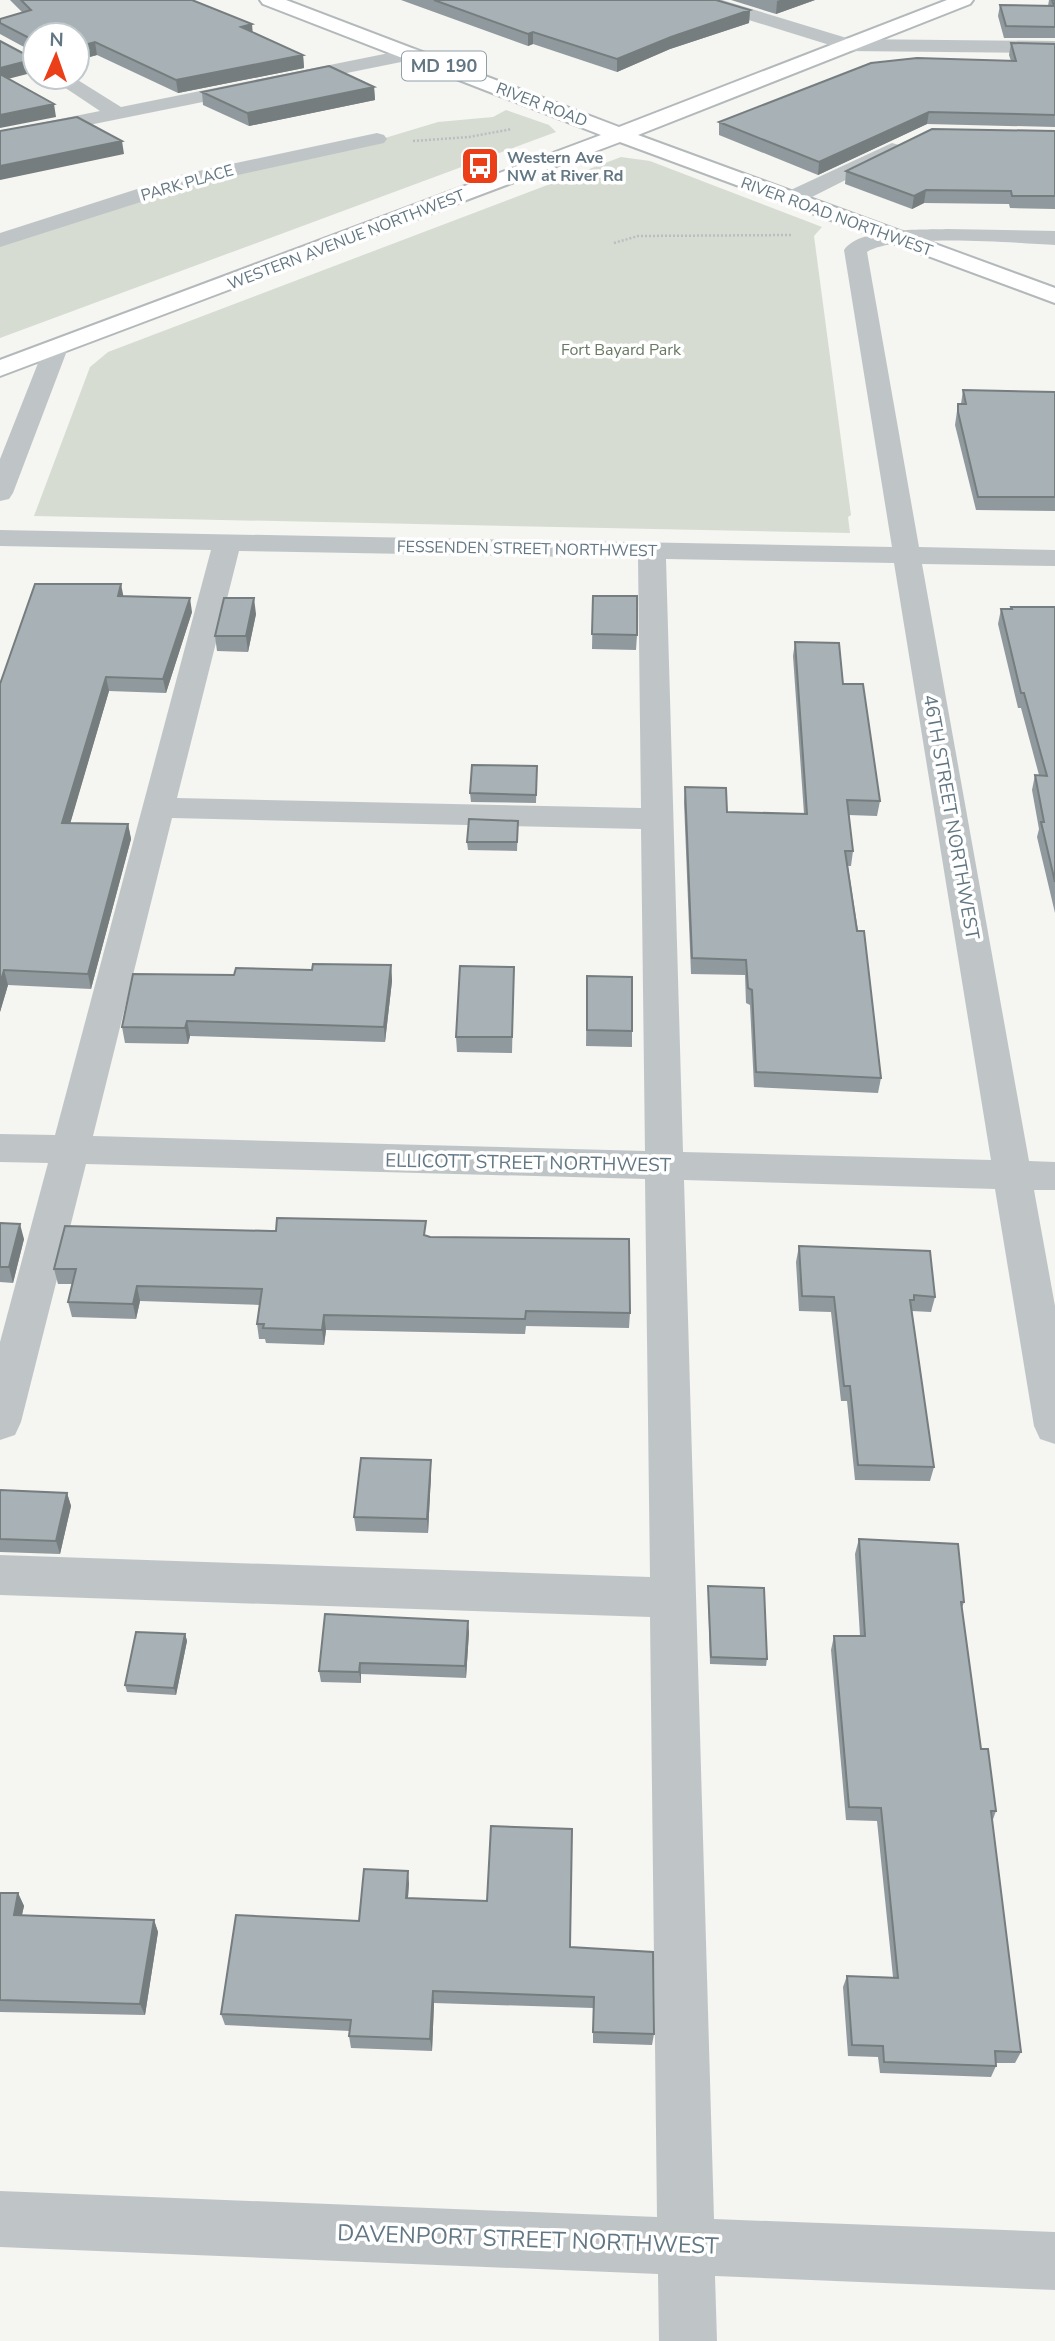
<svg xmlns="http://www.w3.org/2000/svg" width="1055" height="2341" viewBox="0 0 1055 2341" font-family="'Nunito Sans',sans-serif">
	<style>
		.green { fill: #d6dcd2 }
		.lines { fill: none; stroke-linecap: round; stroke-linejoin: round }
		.major-casing { stroke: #b3b8bb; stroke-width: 4 }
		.path { stroke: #bbbec0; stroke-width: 2.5; stroke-dasharray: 2 2; stroke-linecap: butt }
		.minor { fill: #bfc5c7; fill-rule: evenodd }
		.major { fill: #fff; fill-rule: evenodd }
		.wall { fill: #90999d }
		.shaded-wall { fill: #767d7f }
		.building { fill: #a8b2b6; stroke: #767d7f; stroke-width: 2 }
		.labels { text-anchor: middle; stroke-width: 7; stroke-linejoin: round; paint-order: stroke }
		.far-street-label { font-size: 16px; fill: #627783; stroke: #fff }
		.far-poi-label { font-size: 16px; font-weight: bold; fill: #627783; stroke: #fff; text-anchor: start }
		.far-park-label { font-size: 16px; fill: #687a61; stroke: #fff }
		.shield { fill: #fff; stroke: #91a0a8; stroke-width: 2 }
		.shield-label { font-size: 18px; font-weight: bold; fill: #627783 }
		.street-label { font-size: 19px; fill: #627783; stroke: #fff }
		.near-street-label { font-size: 23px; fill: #627783; stroke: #fff }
	</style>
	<rect width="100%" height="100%" fill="#f5f5f1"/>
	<!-- green -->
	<path class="green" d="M 506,110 L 549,125 L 556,132 L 0,338 L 0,245 L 186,186 L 355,147 L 438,122 L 493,117 Z
		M 621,157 L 650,161 L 822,227 L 814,236 L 851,515 L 848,517 L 850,533 L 34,516 L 90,367 L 108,352 Z"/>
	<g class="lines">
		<defs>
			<path id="major" d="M 260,0 L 286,0 L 619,127 L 947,0 L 973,0 L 970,4 L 638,135 L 1055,288 L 1055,303 L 620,142 L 0,376 L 0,360 L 601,135 L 263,4 Z"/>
		</defs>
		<!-- major casing -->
		<use href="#major" class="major-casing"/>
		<!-- path -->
		<path class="path" d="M 413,141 L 469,137 L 512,129
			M 614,243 L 638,236 L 792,235"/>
		<!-- minor -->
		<path class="minor" d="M 694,0 L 722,0 L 850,39 L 1055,41 L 1055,53 L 849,51 L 697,4 Z
			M 414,48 L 421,50 L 424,54 L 421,58 L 0,143 L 0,131 L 100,111 L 49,77 L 73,77 L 121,107 Z
			M 377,133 L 384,135 L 387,139 L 384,143 L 197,184 L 0,247 L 0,233 L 184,174 Z
			M 892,143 L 899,145 L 902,149 L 899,153 L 798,204 L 782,204 L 779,199 L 782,194 Z
			M 948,229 L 1055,231 L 1055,245 C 1016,243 897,233 867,252 L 919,547 L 1055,550 L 1055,566 L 922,564 L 1029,1161 L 1055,1162 L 1055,1190 L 1034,1190 L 1055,1306 L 1055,1444 L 1040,1439 L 1034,1426 L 995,1189 L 684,1180 L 714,2219 L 1055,2232 L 1055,2290 L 715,2276 L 717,2341 L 659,2341 L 658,2274 L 0,2247 L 0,2191 L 657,2217 L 650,1617 L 0,1595 L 0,1555 L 650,1577 L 645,1179 L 86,1164 L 21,1422 L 15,1435 L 0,1440 L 0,1342 L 48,1163 L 0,1162 L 0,1134 L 55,1135 L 211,550 L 0,546 L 0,530 L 892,547 L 844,250 C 860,227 922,230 948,229 ZM 239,551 L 638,558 L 641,808 L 177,798 ZM 666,559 L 894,563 L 991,1160 L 683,1152 ZM 172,818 L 641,829 L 645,1151 L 93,1136 Z
			M 56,341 L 65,343 L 68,348 L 13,493 L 9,499 L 0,501 L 0,459 L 44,348 L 47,343 Z"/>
		<!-- major -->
		<use href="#major" class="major"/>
	</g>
	<!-- wall -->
	<path class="wall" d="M 10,0 L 192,0 L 252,32 L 303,55 L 304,68 L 178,93 L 97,55 L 77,61 L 77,35 L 35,53 L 0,34 L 0,19 L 23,13 Z
		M 401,0 L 716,0 L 750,10 L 749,23 L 670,49 L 617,72 L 533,44 L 528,46 Z
		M 731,0 L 815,0 L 776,14 Z
		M 1049,0 L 1055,0 L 1055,38 L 1004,38 L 998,16 L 1000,5 L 1048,6 Z
		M 1011,43 L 1055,44 L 1055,127 L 927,124 L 818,175 L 719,135 L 719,122 L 1011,61 L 1009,55 Z
		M 374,87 L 375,100 L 249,126 L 203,105 L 202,92 Z
		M 1055,131 L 1055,209 L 1010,208 L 1009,204 L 924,203 L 912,209 L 845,184 L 846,171 Z
		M 963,390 L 1055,392 L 1055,511 L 976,510 L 955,425 L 958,404 L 961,404 Z
		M 593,596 L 637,635 L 636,650 L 592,649 Z
		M 123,597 L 192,612 L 166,693 L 109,691 L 70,823 L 128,824 L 131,839 L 91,989 L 8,985 L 0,1012 L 0,684 Z
		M 1011,607 L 1055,607 L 1055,913 L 1037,837 L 1039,829 L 1032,790 L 1035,775 L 1039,775 L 1021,708 L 1018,708 L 998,624 L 1001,609 L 1010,609 Z
		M 256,614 L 248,652 L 217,651 L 215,636 Z
		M 795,642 L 843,684 L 880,801 L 877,816 L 849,815 L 853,851 L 851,866 L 848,866 L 881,1078 L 878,1093 L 754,1087 L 750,1005 L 746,1003 L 745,975 L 691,974 L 684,802 L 685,787 L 727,812 L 804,814 L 793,656 Z
		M 537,766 L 536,803 L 471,802 L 470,793 Z
		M 518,821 L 517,851 L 468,850 L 467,842 Z
		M 391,965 L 392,981 L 385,1042 L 190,1036 L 188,1044 L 125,1043 L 122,1027 L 234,975 Z
		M 514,967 L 512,1053 L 457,1052 L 456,1037 Z
		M 587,976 L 632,1031 L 632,1047 L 586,1046 Z
		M 0,1223 L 24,1239 L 13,1283 L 0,1282 Z
		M 426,1235 L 630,1313 L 629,1328 L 526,1326 L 525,1334 L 326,1330 L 324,1345 L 266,1343 L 265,1339 L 259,1339 L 257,1324 L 260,1305 L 140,1301 L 136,1319 L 72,1317 L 68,1302 L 72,1284 L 58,1284 L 54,1269 Z
		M 799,1246 L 935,1297 L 931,1312 L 912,1311 L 934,1467 L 930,1481 L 855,1480 L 847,1401 L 841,1401 L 831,1312 L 799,1311 L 796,1262 Z
		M 431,1475 L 428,1533 L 356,1531 L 354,1517 Z
		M 0,1490 L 67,1493 L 71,1506 L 60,1554 L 0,1552 Z
		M 859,1539 L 964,1602 L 962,1608 L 981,1749 L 996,1811 L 992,1822 L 1021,2052 L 1015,2063 L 996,2063 L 996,2066 L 991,2077 L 880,2073 L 878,2057 L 848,2056 L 843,1987 L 847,1976 L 893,1977 L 877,1821 L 846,1820 L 831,1650 L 834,1636 L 860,1636 L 855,1554 Z
		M 708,1586 L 767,1659 L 766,1666 L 710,1664 L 708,1593 Z
		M 469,1632 L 466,1678 L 361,1674 L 361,1683 L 321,1682 L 319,1671 Z
		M 185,1634 L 187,1641 L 176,1695 L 127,1692 L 125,1685 Z
		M 409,1883 L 408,1898 L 570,1947 L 654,2034 L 652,2045 L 593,2043 L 593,2008 L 434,2003 L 432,2051 L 351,2048 L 349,2036 L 350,2031 L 225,2025 L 221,2014 L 359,1921 Z
		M 0,1893 L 18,1893 L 24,1906 L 22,1915 L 154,1920 L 158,1932 L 145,2015 L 0,2012 Z"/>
	<!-- shaded-wall -->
	<path class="shaded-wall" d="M 780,0 L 815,0 L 776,14 L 777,1 Z
		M 750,10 L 749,23 L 670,49 L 617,72 L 617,59 L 671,37 Z
		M 252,24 L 253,36 L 241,27 Z
		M 533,32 L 533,44 L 528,46 L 528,34 Z
		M 95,42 L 97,55 L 77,60 L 77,47 Z
		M 303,55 L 304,68 L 178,93 L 176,80 Z
		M 35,59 L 35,72 L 0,81 L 0,68 Z
		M 374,87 L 375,100 L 249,126 L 247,113 Z
		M 54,104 L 56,117 L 0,128 L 0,115 Z
		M 929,112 L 927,124 L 818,175 L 819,162 Z
		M 122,141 L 124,154 L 0,180 L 0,166 Z
		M 926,190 L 924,203 L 912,209 L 914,196 Z
		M 121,584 L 124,599 L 118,596 Z
		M 190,598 L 192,612 L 166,693 L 163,679 Z
		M 254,598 L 256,614 L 248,652 L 246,636 Z
		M 106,677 L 109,691 L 66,838 L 62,823 Z
		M 128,824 L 131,839 L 91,989 L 88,974 Z
		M 391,965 L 392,981 L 385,1042 L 384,1027 Z
		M 4,970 L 8,985 L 0,1012 L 0,984 Z
		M 187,1021 L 190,1036 L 188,1044 L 185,1028 Z
		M 20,1224 L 24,1239 L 13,1283 L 9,1267 Z
		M 137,1286 L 140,1301 L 136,1319 L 133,1304 Z
		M 324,1315 L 326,1330 L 324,1345 L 322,1330 Z
		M 431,1460 L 431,1475 L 428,1533 L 427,1519 Z
		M 67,1493 L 71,1506 L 60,1554 L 56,1541 Z
		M 468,1621 L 469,1632 L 466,1678 L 465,1666 Z
		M 185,1634 L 187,1641 L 176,1695 L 174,1688 Z
		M 360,1663 L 361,1674 L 361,1683 L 359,1672 Z
		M 408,1871 L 409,1883 L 407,1910 L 406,1898 Z
		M 18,1893 L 24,1906 L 19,1927 L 14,1915 Z
		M 154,1920 L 158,1932 L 145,2015 L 140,2004 Z
		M 433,1991 L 434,2003 L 432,2051 L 430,2039 Z"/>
	<!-- building -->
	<path class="building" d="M 21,0 L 192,0 L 252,24 L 241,27 L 303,55 L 176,80 L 95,42 L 77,47 L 77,35 L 35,35 L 35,41 L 0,23 L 0,19 L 31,10 Z
		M 434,0 L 716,0 L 750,10 L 671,37 L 617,59 L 533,32 L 528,34 Z
		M 1052,0 L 1055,0 L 1055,27 L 1006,26 L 1000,5 L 1054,6 Z
		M 0,41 L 32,58 L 35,56 L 35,59 L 0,68 Z
		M 1011,43 L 1055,44 L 1055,115 L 929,112 L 819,162 L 719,122 L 871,63 L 917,58 L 1016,61 Z
		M 329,66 L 374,87 L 247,113 L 202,92 Z
		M 0,74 L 54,104 L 0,115 Z
		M 77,117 L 122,141 L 0,166 L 0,131 Z
		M 932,129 L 1055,131 L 1055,196 L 1012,196 L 1011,191 L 926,190 L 914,196 L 846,171 Z
		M 963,390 L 1055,392 L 1055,497 L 978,497 L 958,412 L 958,404 L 966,404 Z
		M 35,584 L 121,584 L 118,596 L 190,598 L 163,679 L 106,677 L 62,823 L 128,824 L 88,974 L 4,970 L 0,984 L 0,684 Z
		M 593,596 L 637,596 L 637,635 L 592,634 Z
		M 224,598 L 254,598 L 246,636 L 215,636 Z
		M 1011,607 L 1055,607 L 1055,882 L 1041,822 L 1044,822 L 1035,775 L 1047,776 L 1024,693 L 1021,693 L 1001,609 L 1012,609 Z
		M 795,642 L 839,643 L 843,684 L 863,684 L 880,801 L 847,800 L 853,851 L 845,851 L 857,931 L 864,931 L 881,1078 L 756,1072 L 752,990 L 748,988 L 746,960 L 692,958 L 685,787 L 726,788 L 727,812 L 807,814 Z
		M 472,765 L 537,766 L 536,795 L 470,793 Z
		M 469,819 L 518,821 L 517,842 L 467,842 Z
		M 313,964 L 391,965 L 384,1027 L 187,1021 L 185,1028 L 122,1027 L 133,974 L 234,975 L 236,968 L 312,970 Z
		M 460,966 L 514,967 L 512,1037 L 456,1037 Z
		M 587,976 L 632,977 L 632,1031 L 587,1030 Z
		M 277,1218 L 426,1221 L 424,1235 L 430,1237 L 629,1239 L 630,1313 L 526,1311 L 525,1319 L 324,1315 L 322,1330 L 263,1328 L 264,1324 L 257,1324 L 262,1289 L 137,1286 L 133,1304 L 68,1302 L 76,1269 L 54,1269 L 65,1226 L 271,1231 L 276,1231 Z
		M 0,1223 L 20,1224 L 9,1267 L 0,1267 Z
		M 799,1246 L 930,1251 L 935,1297 L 914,1295 L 914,1300 L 910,1300 L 934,1467 L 858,1465 L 850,1386 L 844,1386 L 834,1297 L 802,1296 Z
		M 361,1458 L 431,1460 L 427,1519 L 354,1517 Z
		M 0,1490 L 67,1493 L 56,1541 L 0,1539 Z
		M 859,1539 L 958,1544 L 964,1602 L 961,1602 L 981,1749 L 988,1749 L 996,1811 L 991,1811 L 1021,2052 L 995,2051 L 996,2066 L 884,2062 L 883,2046 L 852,2045 L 847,1976 L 898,1978 L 881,1808 L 849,1807 L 834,1636 L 865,1636 Z
		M 708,1586 L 764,1588 L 767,1659 L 711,1657 Z
		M 325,1614 L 468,1621 L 465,1666 L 360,1663 L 359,1672 L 319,1671 Z
		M 136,1632 L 185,1634 L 174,1688 L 125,1685 Z
		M 491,1826 L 572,1829 L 570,1947 L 653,1952 L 654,2034 L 593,2032 L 594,1997 L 433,1991 L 430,2039 L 349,2036 L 351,2020 L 221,2014 L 236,1915 L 359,1921 L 364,1869 L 408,1871 L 406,1898 L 487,1901 Z
		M 0,1893 L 18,1893 L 14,1915 L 154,1920 L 140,2004 L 0,2000 Z"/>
	<!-- icons -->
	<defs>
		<symbol id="bus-square" viewBox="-11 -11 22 22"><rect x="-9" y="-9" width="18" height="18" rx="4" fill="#eb3f1a" stroke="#fff"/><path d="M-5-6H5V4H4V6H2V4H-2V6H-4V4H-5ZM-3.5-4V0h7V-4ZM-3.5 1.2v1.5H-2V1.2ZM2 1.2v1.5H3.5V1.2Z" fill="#fff"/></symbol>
	</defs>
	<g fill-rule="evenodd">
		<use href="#bus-square" x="458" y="144" width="44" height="44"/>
	</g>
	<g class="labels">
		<!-- far-street labels -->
		<g class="far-street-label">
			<text transform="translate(542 104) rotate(21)" y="6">RIVER ROAD</text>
			<text transform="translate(187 182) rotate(-16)" y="6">PARK PLACE</text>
			<text transform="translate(837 216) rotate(20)" y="6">RIVER ROAD NORTHWEST</text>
			<text transform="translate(346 239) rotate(-21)" y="6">WESTERN AVENUE NORTHWEST</text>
			<text transform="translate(527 548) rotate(1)" y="6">FESSENDEN STREET NORTHWEST</text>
		</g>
		<!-- far-poi labels -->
		<g class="far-poi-label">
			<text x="507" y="163">Western Ave<tspan x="507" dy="18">NW at River Rd</tspan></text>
		</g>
		<!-- far-park labels -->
		<g class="far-park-label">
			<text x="621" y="355">Fort Bayard Park</text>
		</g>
		<!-- shield labels -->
		<rect class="shield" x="402" y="51.5" width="84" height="29" rx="5"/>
		<g class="shield-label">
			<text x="444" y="72">MD 190</text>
		</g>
		<!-- street labels -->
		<g class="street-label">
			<text transform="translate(952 817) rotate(80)" y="7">46TH STREET NORTHWEST</text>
			<text transform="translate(528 1162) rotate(1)" y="7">ELLICOTT STREET NORTHWEST</text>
		</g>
		<!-- near-street labels -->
		<g class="near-street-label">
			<text transform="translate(528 2239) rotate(2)" y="8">DAVENPORT STREET NORTHWEST</text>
		</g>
	</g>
	<!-- north arrow -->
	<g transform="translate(56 56) rotate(2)"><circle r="33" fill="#ffffff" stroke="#c0c9cd" stroke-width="2"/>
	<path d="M0-5L12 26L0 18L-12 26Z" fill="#eb3f1a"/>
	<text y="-10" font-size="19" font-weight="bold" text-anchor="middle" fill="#627783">N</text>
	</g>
</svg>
